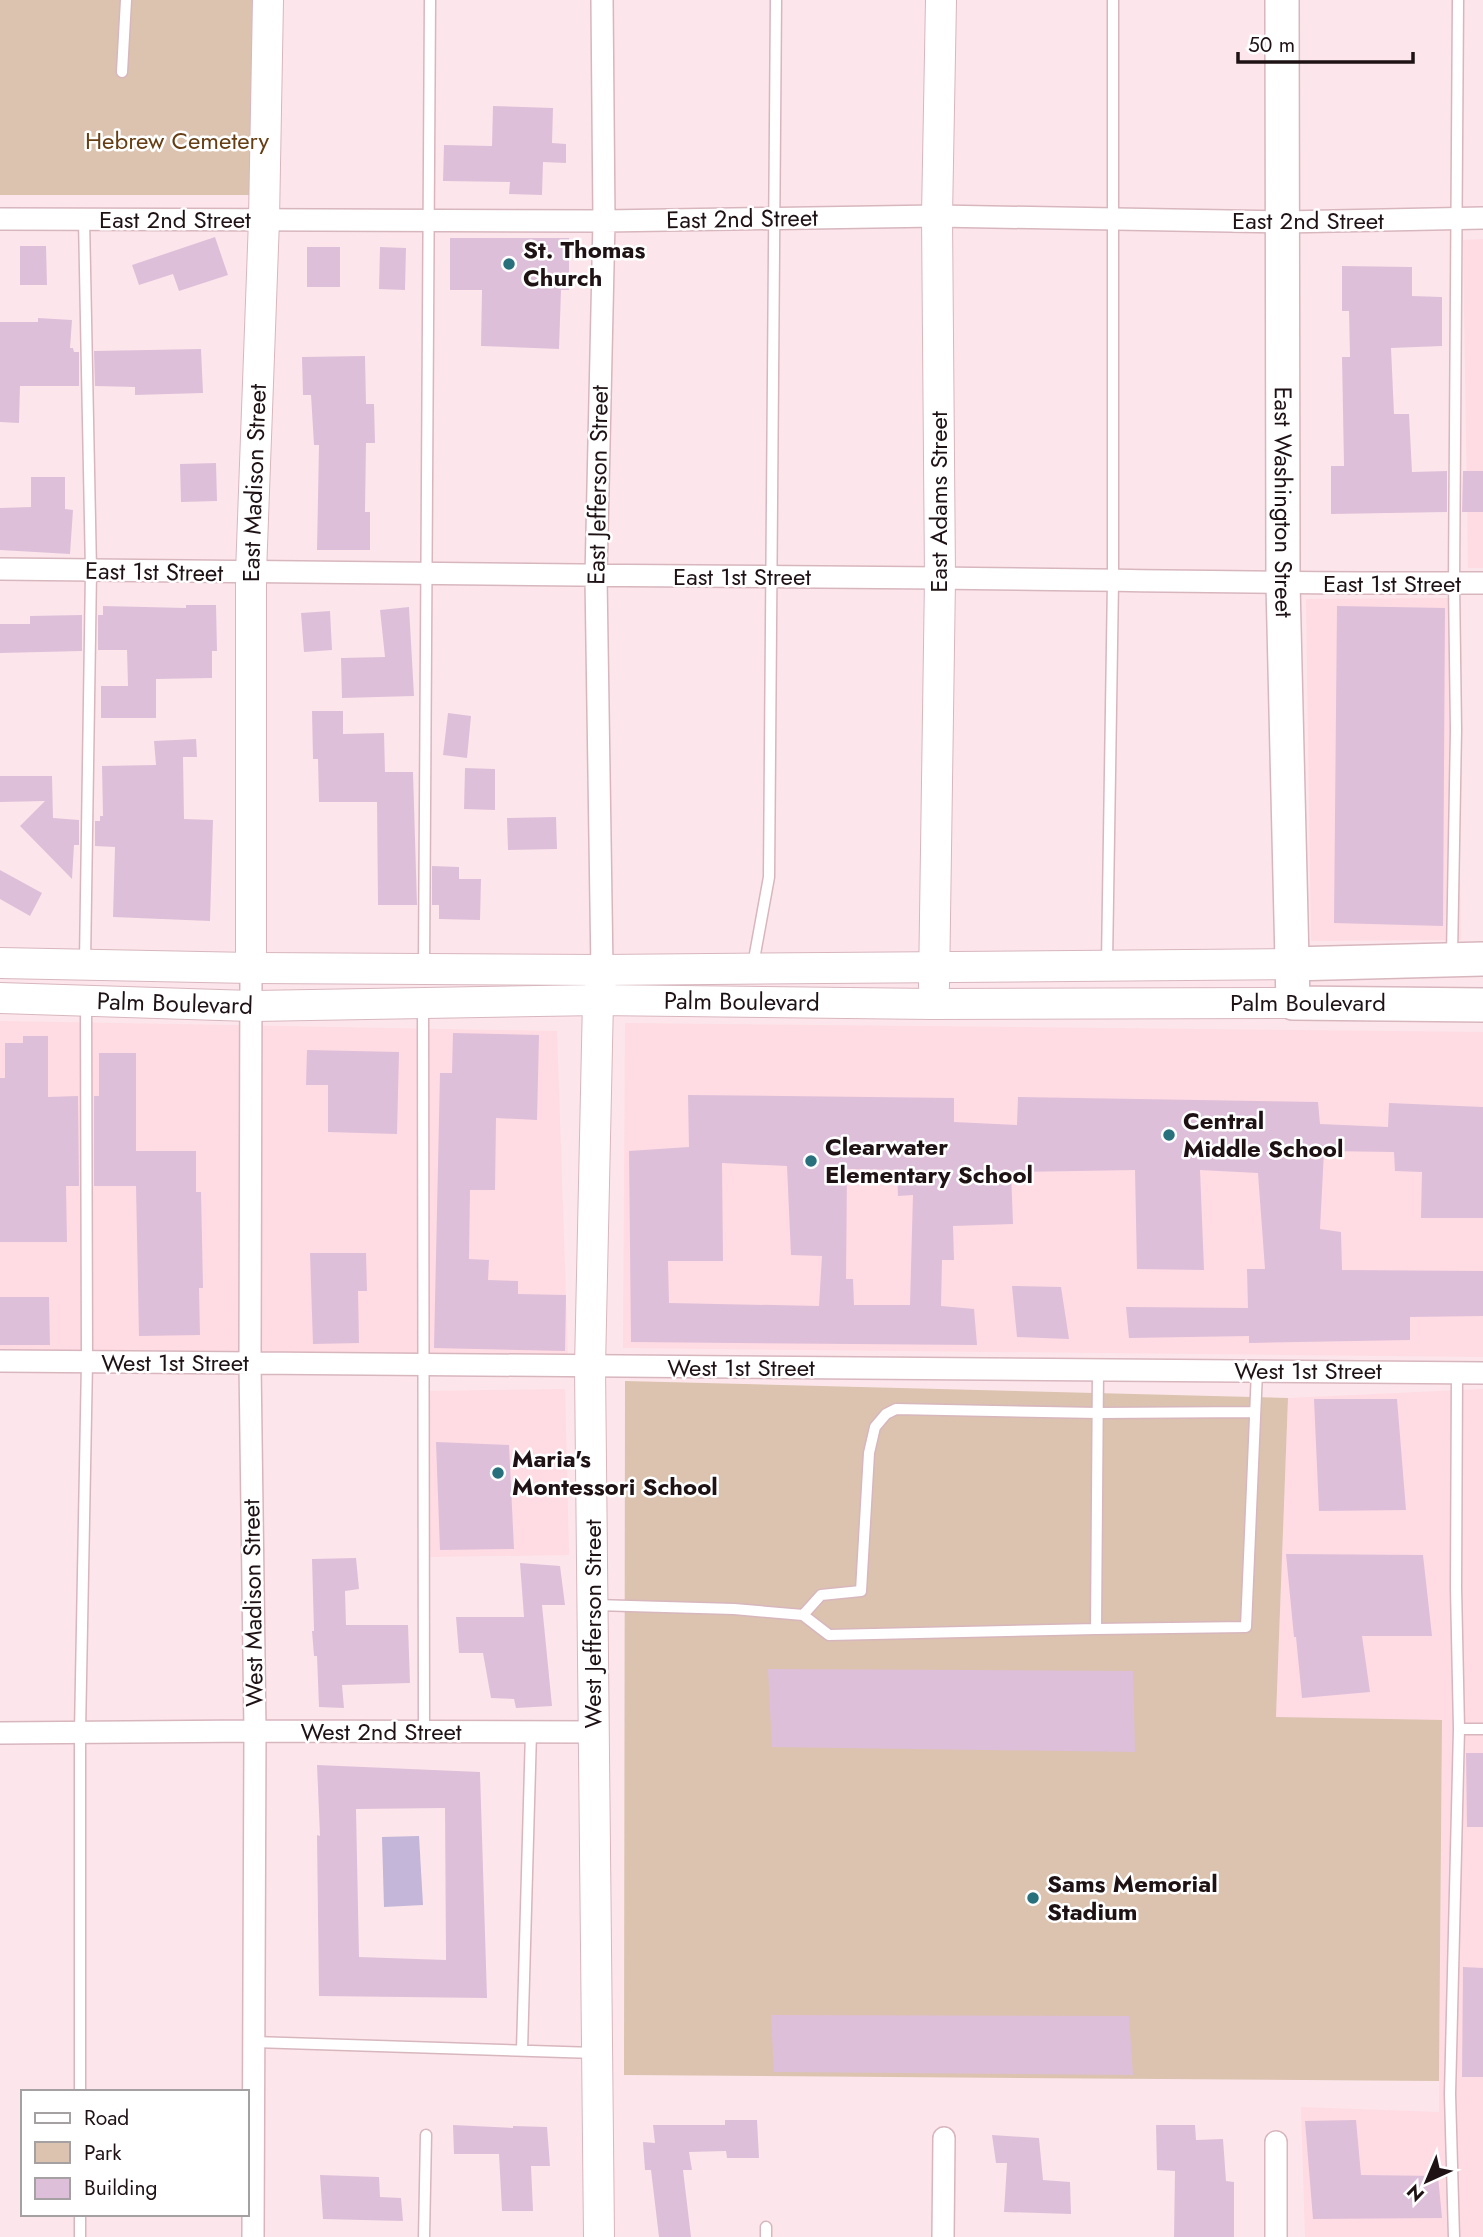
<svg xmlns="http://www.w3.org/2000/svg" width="1483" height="2237" viewBox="0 0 1483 2237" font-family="Jost,sans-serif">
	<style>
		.built { fill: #ffdbe3 }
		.green { fill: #dbc3af }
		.water { fill: #c3b6d8 }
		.building { fill: #debfd9; fill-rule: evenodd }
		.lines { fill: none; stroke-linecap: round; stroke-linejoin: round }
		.lane-casing { stroke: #d8b6be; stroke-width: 13 }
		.street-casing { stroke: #d8b6be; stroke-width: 24 }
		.secondary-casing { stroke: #d8b6be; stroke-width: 32 }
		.primary-casing { stroke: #d8b6be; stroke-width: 36 }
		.lane { stroke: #fff; stroke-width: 10 }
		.street { stroke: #fff; stroke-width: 21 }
		.secondary { stroke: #fff; stroke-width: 30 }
		.primary { stroke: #fff; stroke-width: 33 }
		.poi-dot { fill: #29707d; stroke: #fff; stroke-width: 2.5 }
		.labels { text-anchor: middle; stroke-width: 5; stroke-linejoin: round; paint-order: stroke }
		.park-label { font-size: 24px; fill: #673e14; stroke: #fff }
		.street-label { font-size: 24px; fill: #1e1215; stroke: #fff }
		.poi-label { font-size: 24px; font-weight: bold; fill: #1e1215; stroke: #fff; text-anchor: start }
	</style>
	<rect width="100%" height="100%" fill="#fce6eb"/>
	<!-- built -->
	<path class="built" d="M 1483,239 L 1483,568 L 1468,568 L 1463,240 Z
		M 1456,598 L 1461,940 L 1311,941 L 1306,599 Z
		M 0,1021 L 557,1031 L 568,1359 L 0,1353 Z
		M 625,1023 L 1483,1032 L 1483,1357 L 623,1348 Z
		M 565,1389 L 569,1555 L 430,1557 L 427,1391 Z
		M 1483,1389 L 1483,2237 L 1305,2237 L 1301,2107 L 1439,2112 L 1442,1721 L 1276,1718 L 1288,1398 Z"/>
	<!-- green -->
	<path class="green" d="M 0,0 L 263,0 L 261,195 L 0,195 Z
		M 625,1381 L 1288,1398 L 1276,1717 L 1442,1720 L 1439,2081 L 624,2075 Z"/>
	<!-- water -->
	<path class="water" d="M 419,1836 L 423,1905 L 384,1907 L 382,1837 Z"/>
	<!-- building -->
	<path class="building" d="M 493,106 L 553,108 L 552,143 L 566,144 L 566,163 L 543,162 L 542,195 L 509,194 L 510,182 L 443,181 L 444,145 L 492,146 Z
		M 215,237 L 228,275 L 179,291 L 173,274 L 139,285 L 132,265 Z
		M 450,238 L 569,238 L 569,290 L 561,290 L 559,349 L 481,346 L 482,290 L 450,290 Z
		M 20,246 L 46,246 L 47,285 L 20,285 Z
		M 307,247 L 340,247 L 340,287 L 307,287 Z
		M 380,247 L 406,248 L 405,290 L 379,289 Z
		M 1342,266 L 1412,267 L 1412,296 L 1442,297 L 1442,346 L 1391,348 L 1394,414 L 1409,414 L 1412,472 L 1447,471 L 1447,512 L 1331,514 L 1331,466 L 1344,466 L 1342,357 L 1350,357 L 1349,311 L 1342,311 Z
		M 38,318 L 72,320 L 70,348 L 73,348 L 74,352 L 79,352 L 79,386 L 20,386 L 19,423 L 0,422 L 0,322 L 38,322 Z
		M 201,349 L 203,393 L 135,395 L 135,387 L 95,386 L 94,351 Z
		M 365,356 L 366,404 L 374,404 L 375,443 L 366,443 L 365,512 L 370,512 L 370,550 L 317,550 L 319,445 L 314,445 L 311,395 L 303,395 L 302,357 Z
		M 216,463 L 217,501 L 181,502 L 180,464 Z
		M 1463,471 L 1483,471 L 1483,512 L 1462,512 Z
		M 31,477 L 65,477 L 65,509 L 73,510 L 70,554 L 0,550 L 0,508 L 31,507 Z
		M 186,605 L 216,605 L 217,651 L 212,651 L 212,678 L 156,679 L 156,718 L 101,718 L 101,686 L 128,686 L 127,650 L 98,650 L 98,615 L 103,615 L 103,606 L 186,608 Z
		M 1337,606 L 1445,608 L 1443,926 L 1334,923 Z
		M 409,607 L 414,696 L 342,698 L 341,658 L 385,657 L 380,610 Z
		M 330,611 L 332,650 L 304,652 L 301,613 Z
		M 82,615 L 82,651 L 0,653 L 0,624 L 30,624 L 30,616 Z
		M 312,711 L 343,711 L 343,734 L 384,733 L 385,772 L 413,772 L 417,905 L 378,905 L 377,802 L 319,802 L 318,759 L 313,759 Z
		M 448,713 L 471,716 L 467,758 L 443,755 Z
		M 196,739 L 197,757 L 183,757 L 184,819 L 213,820 L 210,921 L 113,917 L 115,847 L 95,846 L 95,821 L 100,821 L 100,816 L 103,816 L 102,766 L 156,765 L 154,741 Z
		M 465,768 L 495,769 L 495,810 L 464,809 Z
		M 0,776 L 52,776 L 53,818 L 79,820 L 79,845 L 74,845 L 72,879 L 20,826 L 45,801 L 0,802 Z
		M 556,817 L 557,849 L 508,850 L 507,818 Z
		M 432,866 L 459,867 L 459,879 L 481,879 L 480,920 L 439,919 L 439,905 L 432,905 Z
		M 0,870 L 42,893 L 30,916 L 0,899 Z
		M 453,1033 L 539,1035 L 537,1120 L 496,1118 L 495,1190 L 470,1190 L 469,1259 L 489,1260 L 488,1280 L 518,1281 L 518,1294 L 566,1295 L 565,1351 L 434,1348 L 440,1073 L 452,1073 Z
		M 23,1036 L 48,1036 L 48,1097 L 78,1096 L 79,1186 L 66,1186 L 67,1242 L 0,1242 L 0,1078 L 5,1078 L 5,1043 L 23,1043 Z
		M 307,1050 L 399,1052 L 397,1134 L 328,1132 L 328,1085 L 306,1085 Z
		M 99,1053 L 136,1053 L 136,1151 L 196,1151 L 196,1192 L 201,1192 L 203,1288 L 199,1288 L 200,1335 L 139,1336 L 136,1186 L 94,1186 L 94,1096 L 99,1096 Z
		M 688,1095 L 954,1098 L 954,1122 L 1017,1125 L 1018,1097 L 1318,1102 L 1320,1124 L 1388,1127 L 1389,1103 L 1483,1107 L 1483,1218 L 1421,1218 L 1422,1172 L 1395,1171 L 1394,1152 L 1324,1151 L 1320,1229 L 1341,1232 L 1342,1270 L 1483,1271 L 1483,1316 L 1410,1317 L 1410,1340 L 1249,1343 L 1249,1336 L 1129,1338 L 1126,1307 L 1248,1308 L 1247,1269 L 1265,1269 L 1258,1173 L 1200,1170 L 1204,1270 L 1137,1269 L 1135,1170 L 1011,1172 L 1013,1224 L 953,1226 L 954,1260 L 942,1260 L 941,1306 L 974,1309 L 977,1345 L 631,1342 L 629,1151 L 689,1147 ZM 722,1163 L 787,1166 L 791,1255 L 822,1256 L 819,1306 L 669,1303 L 668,1261 L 723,1261 ZM 847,1169 L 897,1170 L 898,1196 L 913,1195 L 910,1305 L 854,1305 L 853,1279 L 846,1279 Z
		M 310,1253 L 366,1253 L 367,1291 L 358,1291 L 359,1343 L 313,1344 Z
		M 1012,1286 L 1061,1287 L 1069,1339 L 1017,1337 Z
		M 0,1297 L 49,1297 L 50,1345 L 0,1345 Z
		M 1314,1399 L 1397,1399 L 1406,1510 L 1319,1511 Z
		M 436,1442 L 509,1445 L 514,1549 L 440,1550 Z
		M 1286,1554 L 1423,1555 L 1432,1636 L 1362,1636 L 1370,1692 L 1302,1698 L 1296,1637 L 1294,1637 Z
		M 356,1558 L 359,1589 L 345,1591 L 346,1625 L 408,1625 L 410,1683 L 342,1685 L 344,1708 L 319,1707 L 317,1656 L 314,1656 L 312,1631 L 314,1631 L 312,1559 Z
		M 520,1563 L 560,1566 L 565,1605 L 542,1605 L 552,1706 L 516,1708 L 514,1699 L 491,1698 L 483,1653 L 459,1653 L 456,1617 L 524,1617 Z
		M 768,1669 L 1133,1671 L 1135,1752 L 772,1747 Z
		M 1466,1753 L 1483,1753 L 1483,1827 L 1467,1827 Z
		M 317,1765 L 480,1772 L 487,1998 L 319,1996 L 317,1835 L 320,1836 ZM 445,1808 L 446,1960 L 359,1957 L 356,1809 Z
		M 1463,1967 L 1483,1968 L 1483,2077 L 1462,2077 Z
		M 771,2015 L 1129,2016 L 1133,2075 L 774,2072 Z
		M 725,2120 L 757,2120 L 759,2158 L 727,2158 L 726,2151 L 689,2152 L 692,2170 L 683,2170 L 691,2237 L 659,2237 L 651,2170 L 645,2170 L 643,2142 L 655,2143 L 653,2125 L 725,2125 Z
		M 1356,2120 L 1361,2175 L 1438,2176 L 1442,2218 L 1313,2219 L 1305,2121 Z
		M 453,2125 L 513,2128 L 513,2126 L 547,2127 L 550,2166 L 531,2166 L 533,2211 L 502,2211 L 499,2154 L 454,2154 Z
		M 1156,2125 L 1195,2125 L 1196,2140 L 1223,2139 L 1226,2181 L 1234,2182 L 1234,2237 L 1174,2237 L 1175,2171 L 1157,2170 Z
		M 992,2135 L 1039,2138 L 1043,2180 L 1070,2182 L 1071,2214 L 1004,2212 L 1007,2163 L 996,2163 Z
		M 320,2175 L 379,2177 L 380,2197 L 401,2198 L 403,2221 L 323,2219 Z"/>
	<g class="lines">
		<defs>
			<path id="lane" d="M 122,72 L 126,0
				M 84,219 L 91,571 L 85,962
				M 1452,956 L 1456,730 L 1454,583 L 1458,0
				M 1107,963 L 1113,581 L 1113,0
				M 753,965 L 769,877 L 776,0
				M 424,967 L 430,0
				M 423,1006 L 424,1732
				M 595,1605 L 734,1609 L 803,1615 L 829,1635 L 1096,1629 L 1098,1370
				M 803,1615 L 821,1595 L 861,1591 L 869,1453 L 875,1427 L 886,1414 L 896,1409 L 1098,1413 L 1255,1412
				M 1096,1629 L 1246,1627 L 1257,1371
				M 1459,1729 L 1483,1729
				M 254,2042 L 595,2053
				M 522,2050 L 531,1732
				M 80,2092 L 80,1732 L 87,1362 L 86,1003
				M 766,2227 L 766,2237
				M 80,2237 L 80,2214
				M 424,2237 L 426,2135
				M 1454,2237 L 1450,2094 L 1459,1729 L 1456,1588 L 1457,1372"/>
			<path id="street" d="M 602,0 L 604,221 L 596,577 L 602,970
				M 0,219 L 604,221 L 937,216 L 1284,222 L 1483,218
				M 0,569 C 313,574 626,575 939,578 C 1120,580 1302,584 1483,583
				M 251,968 L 250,1363 L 255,1731 L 253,2237
				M 0,1361 L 1483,1373
				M 0,1733 L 255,1731 L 593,1732
				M 1276,2142 L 1276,2237
				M 943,2237 L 944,2138"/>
			<g id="secondary">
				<path d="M 0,963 L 251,968 L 602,970 L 1291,964"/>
				<path id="s1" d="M 251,968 L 251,573 L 264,220 L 268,0"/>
				<path d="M 934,986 L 940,578 L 937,216 L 941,0"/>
				<path id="s2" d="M 0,998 L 251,1006 L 598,1000 L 932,1004 L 1293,1003"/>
				<path d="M 599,2237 L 590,1367 L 598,1000 L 601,981"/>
			</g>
			<g id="primary">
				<path id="s3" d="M 1282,0 L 1283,584 L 1293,1003 L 1483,1005"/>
				<path d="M 1291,964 L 1483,959"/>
			</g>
		</defs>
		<!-- lane casing -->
		<use href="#lane" class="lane-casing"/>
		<!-- street casing -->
		<use href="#street" class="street-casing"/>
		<!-- secondary casing -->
		<use href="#secondary" class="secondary-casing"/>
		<!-- primary casing -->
		<use href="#primary" class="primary-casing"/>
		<!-- lane -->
		<use href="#lane" class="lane"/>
		<!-- street -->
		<use href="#street" class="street"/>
		<!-- secondary -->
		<use href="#secondary" class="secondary"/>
		<!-- primary -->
		<use href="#primary" class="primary"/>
	</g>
	<!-- markers -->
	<g class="poi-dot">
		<circle cx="509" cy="264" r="7"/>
		<circle cx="1169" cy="1135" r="7"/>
		<circle cx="811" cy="1161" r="7"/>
		<circle cx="498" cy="1473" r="7"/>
		<circle cx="1033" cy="1898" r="7"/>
	</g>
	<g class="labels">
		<!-- park labels -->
		<g class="park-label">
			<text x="177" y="149">Hebrew Cemetery</text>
		</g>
		<!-- street labels -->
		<g class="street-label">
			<text transform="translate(742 219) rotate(-1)" y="8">East 2nd Street</text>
			<text x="175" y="228">East 2nd Street</text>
			<text x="1308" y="229">East 2nd Street</text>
			<text dy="8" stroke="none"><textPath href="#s1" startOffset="485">East Madison Street</textPath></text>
			<text transform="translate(598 485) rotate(-89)" y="8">East Jefferson Street</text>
			<text transform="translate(939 502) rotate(-90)" y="8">East Adams Street</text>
			<text dy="8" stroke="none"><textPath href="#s3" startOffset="502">East Washington Street</textPath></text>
			<text transform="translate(154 572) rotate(1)" y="8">East 1st Street</text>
			<text x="742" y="585">East 1st Street</text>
			<text x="1392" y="592">East 1st Street</text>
			<text dy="8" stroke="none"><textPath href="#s2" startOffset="742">Palm Boulevard</textPath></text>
			<text dy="8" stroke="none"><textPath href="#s2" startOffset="175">Palm Boulevard</textPath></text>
			<text x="1308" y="1011">Palm Boulevard</text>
			<text x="175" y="1371">West 1st Street</text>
			<text x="741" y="1376">West 1st Street</text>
			<text x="1308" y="1379">West 1st Street</text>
			<text transform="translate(253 1603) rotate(-91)" y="8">West Madison Street</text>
			<text transform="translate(593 1624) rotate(-90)" y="8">West Jefferson Street</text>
			<text x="381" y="1740">West 2nd Street</text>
		</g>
		<!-- poi labels -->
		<g class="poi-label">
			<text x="523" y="258">St. Thomas<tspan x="523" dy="28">Church</tspan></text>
			<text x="1183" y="1129">Central<tspan x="1183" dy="28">Middle School</tspan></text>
			<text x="825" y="1155">Clearwater<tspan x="825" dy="28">Elementary School</tspan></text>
			<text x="512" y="1467">Maria's<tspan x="512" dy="28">Montessori School</tspan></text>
			<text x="1047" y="1892">Sams Memorial<tspan x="1047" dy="28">Stadium</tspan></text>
		</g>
	</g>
	<!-- legend -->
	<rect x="21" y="2090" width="228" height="126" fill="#ffffff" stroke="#a5a0a1" stroke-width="2"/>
	<rect x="35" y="2113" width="35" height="10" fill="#ffffff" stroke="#a5a0a1" stroke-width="2"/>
	<text x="84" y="2125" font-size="21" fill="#1e1215">Road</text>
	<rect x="35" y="2142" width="35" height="21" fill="#dbc3af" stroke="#a5a0a1" stroke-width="2"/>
	<text x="84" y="2160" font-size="21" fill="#1e1215">Park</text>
	<rect x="35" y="2178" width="35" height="21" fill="#debfd9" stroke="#a5a0a1" stroke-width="2"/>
	<text x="84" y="2195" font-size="21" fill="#1e1215">Building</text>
	<!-- north arrow -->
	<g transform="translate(1427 2181) rotate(224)" stroke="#ffffff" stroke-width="5" paint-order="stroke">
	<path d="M0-5L12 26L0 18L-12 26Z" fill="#1e1215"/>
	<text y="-10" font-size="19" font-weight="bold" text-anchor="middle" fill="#1e1215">N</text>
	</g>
	<!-- scale -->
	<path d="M1238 52v10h175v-10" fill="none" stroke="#1e1215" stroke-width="3.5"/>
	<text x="1248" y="52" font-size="21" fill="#1e1215" stroke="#ffffff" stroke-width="5" paint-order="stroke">50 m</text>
</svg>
